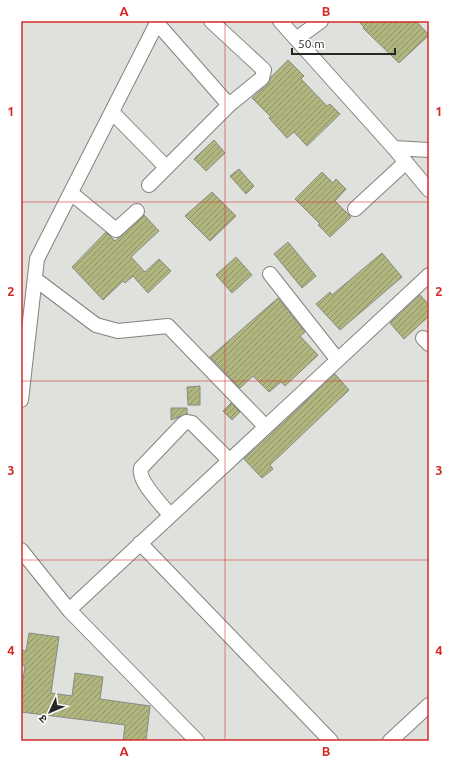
<svg xmlns="http://www.w3.org/2000/svg" width="450" height="762" viewBox="0 0 450 762" font-family="Ubuntu,'Noto Sans Devanagari',sans-serif">
	<style>
		.building { fill: url(#building-hatch); stroke: #898a86 }
		.lines { fill: none; stroke-linecap: round; stroke-linejoin: round }
		.minor-casing { stroke: #81837f; stroke-width: 16 }
		.minor { stroke: #fff; stroke-width: 14 }
		.grid { fill: none; stroke: #d62828; stroke-width: 1; stroke-opacity: 0.55 }
		.neatline { fill: none; stroke: #d62828; stroke-width: 1.5 }
		.grid-label { font-size: 13px; text-anchor: middle; font-weight: bold; fill: #d62828 }
	</style>
	<defs>
		<pattern id="building-hatch" width="6" height="6" patternUnits="userSpaceOnUse"><rect width="6" height="6" fill="#b1b57e"/><path d="M-1 1l2-2M0 6l6-6M5 7l2-2" fill="none" stroke="#909367"/></pattern>
	</defs>
	<rect width="100%" height="100%" fill="#dfe1dd"/>
	<!-- building -->
	<path class="building" d="M 358,21 L 416,21 L 429,35 L 399,63 L 363,28 L 364,27 Z
		M 288,60 L 304,76 L 301,79 L 327,106 L 330,104 L 340,114 L 307,146 L 294,132 L 287,138 L 269,118 L 271,117 L 252,98 L 267,85 L 271,77 Z
		M 214,140 L 225,153 L 206,171 L 194,159 Z
		M 239,169 L 254,186 L 246,194 L 230,176 Z
		M 322,172 L 333,183 L 336,179 L 346,189 L 335,201 L 351,217 L 330,237 L 318,225 L 320,224 L 295,199 Z
		M 212,192 L 236,216 L 210,241 L 185,216 Z
		M 144,215 L 159,231 L 131,257 L 145,272 L 159,259 L 171,271 L 148,293 L 133,276 L 125,283 L 123,281 L 103,300 L 72,267 L 106,232 L 115,241 Z
		M 288,242 L 316,276 L 302,288 L 274,254 Z
		M 382,253 L 402,277 L 340,330 L 316,304 L 330,292 L 332,295 Z
		M 236,257 L 252,275 L 232,293 L 216,275 Z
		M 420,295 L 429,305 L 429,316 L 404,339 L 390,323 Z
		M 278,298 L 305,332 L 300,336 L 318,355 L 285,386 L 281,382 L 269,392 L 253,376 L 240,388 L 210,357 Z
		M 335,374 L 349,390 L 270,465 L 273,469 L 262,478 L 244,459 Z
		M 200,386 L 200,405 L 188,405 L 187,387 Z
		M 231,403 L 240,412 L 232,420 L 223,411 Z
		M 171,408 L 187,408 L 187,414 L 171,420 Z
		M 29,633 L 59,637 L 51,693 L 72,696 L 75,673 L 103,677 L 100,699 L 150,706 L 146,741 L 123,741 L 125,725 L 21,712 L 21,693 L 25,666 L 21,665 L 21,650 L 26,651 Z"/>
	<g class="lines">
		<defs>
			<path id="minor" d="M 280,21 L 394,148 L 429,190
				M 157,23 L 229,105
				M 296,39 L 321,21
				M 112,112 L 166,167
				M 394,148 L 429,150
				M 149,185 L 229,105 L 262,78 L 264,70 L 211,21
				M 71,193 L 116,230 L 137,211
				M 355,209 L 406,162
				M 270,274 L 337,359
				M 35,279 L 96,325 L 118,331 L 168,326 L 265,426
				M 423,338 L 429,344
				M 21,400 L 37,259 L 158,21
				M 170,515 C 162,505 137,480 141,468 L 183,424 L 186,422 L 192,423 L 229,460
				M 140,543 L 331,741
				M 21,550 L 69,610 L 197,741
				M 69,610 L 429,275
				M 390,741 L 429,705"/>
		</defs>
		<!-- minor casing -->
		<use href="#minor" class="minor-casing"/>
		<!-- minor -->
		<use href="#minor" class="minor"/>
	</g>
	<!-- grid -->
	<path class="grid" d="M 225,21 L 225,741M 21,202 L 429,202M 21,381 L 429,381M 21,560 L 429,560"/>
	<!-- border -->
	<rect width="450" height="762" fill="none" stroke="#ffffff" stroke-width="44"/>
	<!-- north arrow -->
	<g transform="translate(50 712) rotate(226)" stroke="#ffffff" stroke-width="3" paint-order="stroke">
	<path d="M0-3L7 15L0 10L-7 15Z" fill="#272726"/>
	<text y="-6" font-size="11" font-weight="bold" text-anchor="middle" fill="#272726">उ</text>
	</g>
	<!-- scale -->
	<path d="M292 48v6h103v-6" fill="none" stroke="#272726" stroke-width="2"/>
	<text x="298" y="48" font-size="12" fill="#272726" stroke="#ffffff" stroke-width="3" paint-order="stroke">50 m</text>
	<rect x="22" y="22" width="406" height="718" class="neatline"/>
	<g class="grid-label">
		<text x="124" y="16">A</text>
		<text x="326" y="16">B</text>
		<text x="11" y="116">1</text>
		<text x="439" y="116">1</text>
		<text x="11" y="296">2</text>
		<text x="439" y="296">2</text>
		<text x="11" y="475">3</text>
		<text x="439" y="475">3</text>
		<text x="11" y="655">4</text>
		<text x="439" y="655">4</text>
		<text x="124" y="756">A</text>
		<text x="326" y="756">B</text>
	</g>
</svg>
